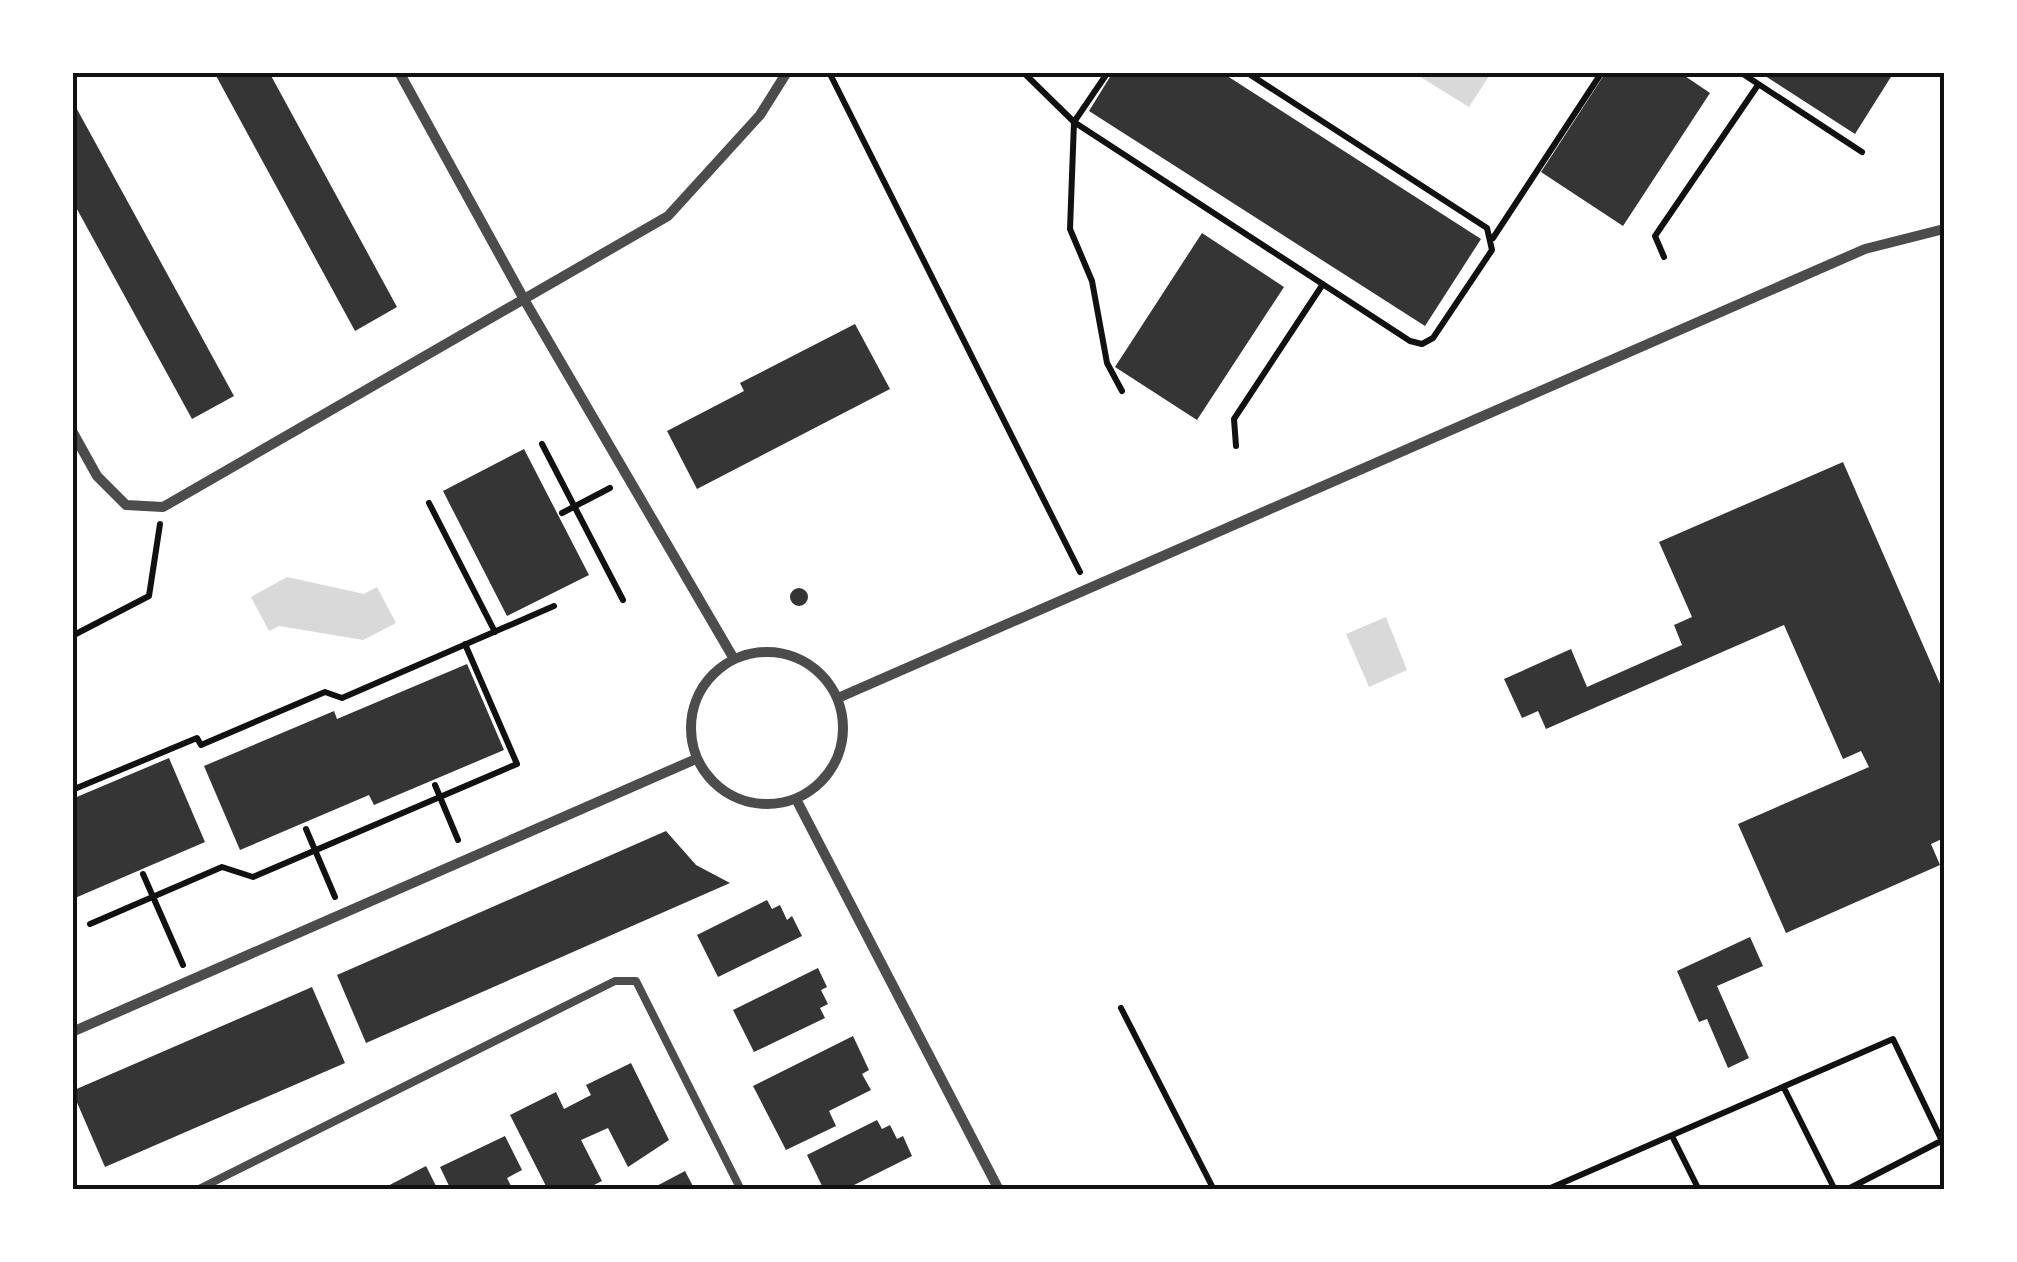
<svg xmlns="http://www.w3.org/2000/svg" width="2017" height="1262" viewBox="0 0 2017 1262" font-family="'Exo 2',sans-serif">
	<style>
		.water { fill: #d9d9d9 }
		.building { fill: #353535 }
		.lines { fill: none; stroke-linecap: round; stroke-linejoin: round }
		.path { stroke: #111; stroke-width: 6 }
		.service { stroke: #4c4c4c; stroke-width: 8 }
		.minor { stroke: #4c4c4c; stroke-width: 10 }
		.neatline { fill: none; stroke: #111; stroke-width: 4 }
	</style>
	<rect width="100%" height="100%" fill="#fff"/>
	<!-- water -->
	<path class="water" d="M 1414,73 L 1491,72 L 1491,73 L 1469,107 Z
		M 287,577 L 364,594 L 377,587 L 396,623 L 363,640 L 279,626 L 269,631 L 251,597 Z
		M 1386,617 L 1407,670 L 1369,687 L 1346,634 Z"/>
	<!-- building -->
	<path class="building" d="M 214,72 L 269,72 L 397,307 L 355,331 Z
		M 1113,72 L 1221,72 L 1481,239 L 1425,326 L 1089,111 Z
		M 1606,72 L 1679,72 L 1710,93 L 1623,226 L 1541,172 Z
		M 1759,72 L 1894,72 L 1855,134 Z
		M 72,100 L 234,396 L 192,419 L 72,200 Z
		M 1202,233 L 1284,287 L 1197,420 L 1115,367 Z
		M 855,324 L 890,389 L 697,489 L 667,431 L 744,391 L 740,383 Z
		M 524,449 L 589,575 L 507,616 L 443,491 Z
		M 1843,462 L 1944,693 L 1944,838 L 1931,844 L 1940,865 L 1786,933 L 1738,824 L 1869,767 L 1861,751 L 1843,759 L 1784,625 L 1546,729 L 1538,711 L 1522,718 L 1504,679 L 1571,649 L 1587,687 L 1682,645 L 1674,625 L 1692,617 L 1659,542 Z
		M790 597a9 9 0 1 1 18 0a9 9 0 1 1-18 0Z
		M 467,664 L 504,750 L 374,805 L 369,795 L 240,850 L 204,766 L 334,711 L 337,719 Z
		M 169,758 L 205,842 L 75,898 L 72,799 Z
		M 666,831 L 696,865 L 730,883 L 366,1043 L 337,975 Z
		M 767,900 L 772,909 L 780,905 L 787,920 L 792,916 L 802,936 L 718,977 L 697,935 Z
		M 1750,937 L 1763,966 L 1717,986 L 1749,1058 L 1728,1068 L 1707,1019 L 1699,1022 L 1677,971 Z
		M 818,968 L 827,987 L 821,990 L 828,1004 L 820,1008 L 825,1018 L 754,1052 L 733,1010 Z
		M 312,987 L 345,1063 L 105,1167 L 72,1091 Z
		M 853,1036 L 869,1070 L 862,1074 L 871,1090 L 829,1111 L 836,1126 L 786,1150 L 753,1086 Z
		M 631,1063 L 669,1140 L 628,1167 L 608,1128 L 581,1140 L 602,1181 L 584,1190 L 578,1185 L 548,1190 L 510,1115 L 556,1092 L 564,1109 L 591,1095 L 586,1085 Z
		M 877,1120 L 882,1129 L 890,1125 L 897,1139 L 903,1136 L 912,1156 L 844,1190 L 824,1190 L 807,1155 Z
		M 505,1136 L 522,1170 L 507,1178 L 513,1190 L 451,1190 L 440,1167 Z
		M 426,1166 L 438,1190 L 380,1190 Z
		M 685,1171 L 695,1190 L 649,1190 Z"/>
	<g class="lines">
		<!-- path -->
		<path class="path" d="M 829,72 L 1080,572
			M 1023,72 L 1074,122 L 1070,229 L 1092,281 L 1107,363 L 1122,391
			M 1108,72 L 1074,122 L 1410,341 L 1422,344 L 1433,338 L 1492,250 L 1487,228 L 1246,72
			M 1740,72 L 1862,152
			M 1493,238 L 1602,72
			M 1664,257 L 1655,236 L 1758,85
			M 542,444 L 623,600
			M 1236,446 L 1234,419 L 1323,284
			M 429,503 L 495,632
			M 562,513 L 610,488
			M 72,636 L 149,596 L 160,524
			M 435,785 L 458,840
			M 72,790 L 197,738 L 201,745 L 325,692 L 342,698 L 554,606
			M 306,829 L 335,897
			M 143,874 L 183,965
			M 90,924 L 222,867 L 253,877 L 517,764 L 465,644
			M 1121,1008 L 1214,1190
			M 1784,1088 L 1835,1190
			M 1673,1138 L 1699,1190
			M 1546,1190 L 1893,1039 L 1942,1141
			M 1846,1190 L 1943,1140"/>
		<!-- service -->
		<path class="service" d="M 197,1190 L 615,981 L 636,981 L 741,1190"/>
		<!-- minor -->
		<path class="minor" d="M 399,72 L 525,301 L 734,659
			M 72,431 L 97,476 L 126,505 L 163,507 L 668,216 L 760,115 L 787,72
			M691 728a76 76 0 1 1 152 0a76 76 0 1 1-152 0Z
			M 838,698 L 1865,249 L 1944,229
			M 796,799 L 999,1190
			M 72,1032 L 696,759"/>
	</g>
	<!-- border -->
	<rect width="2017" height="1262" fill="none" stroke="#ffffff" stroke-width="150"/>
	<rect x="75" y="75" width="1867" height="1112" class="neatline"/>
</svg>
